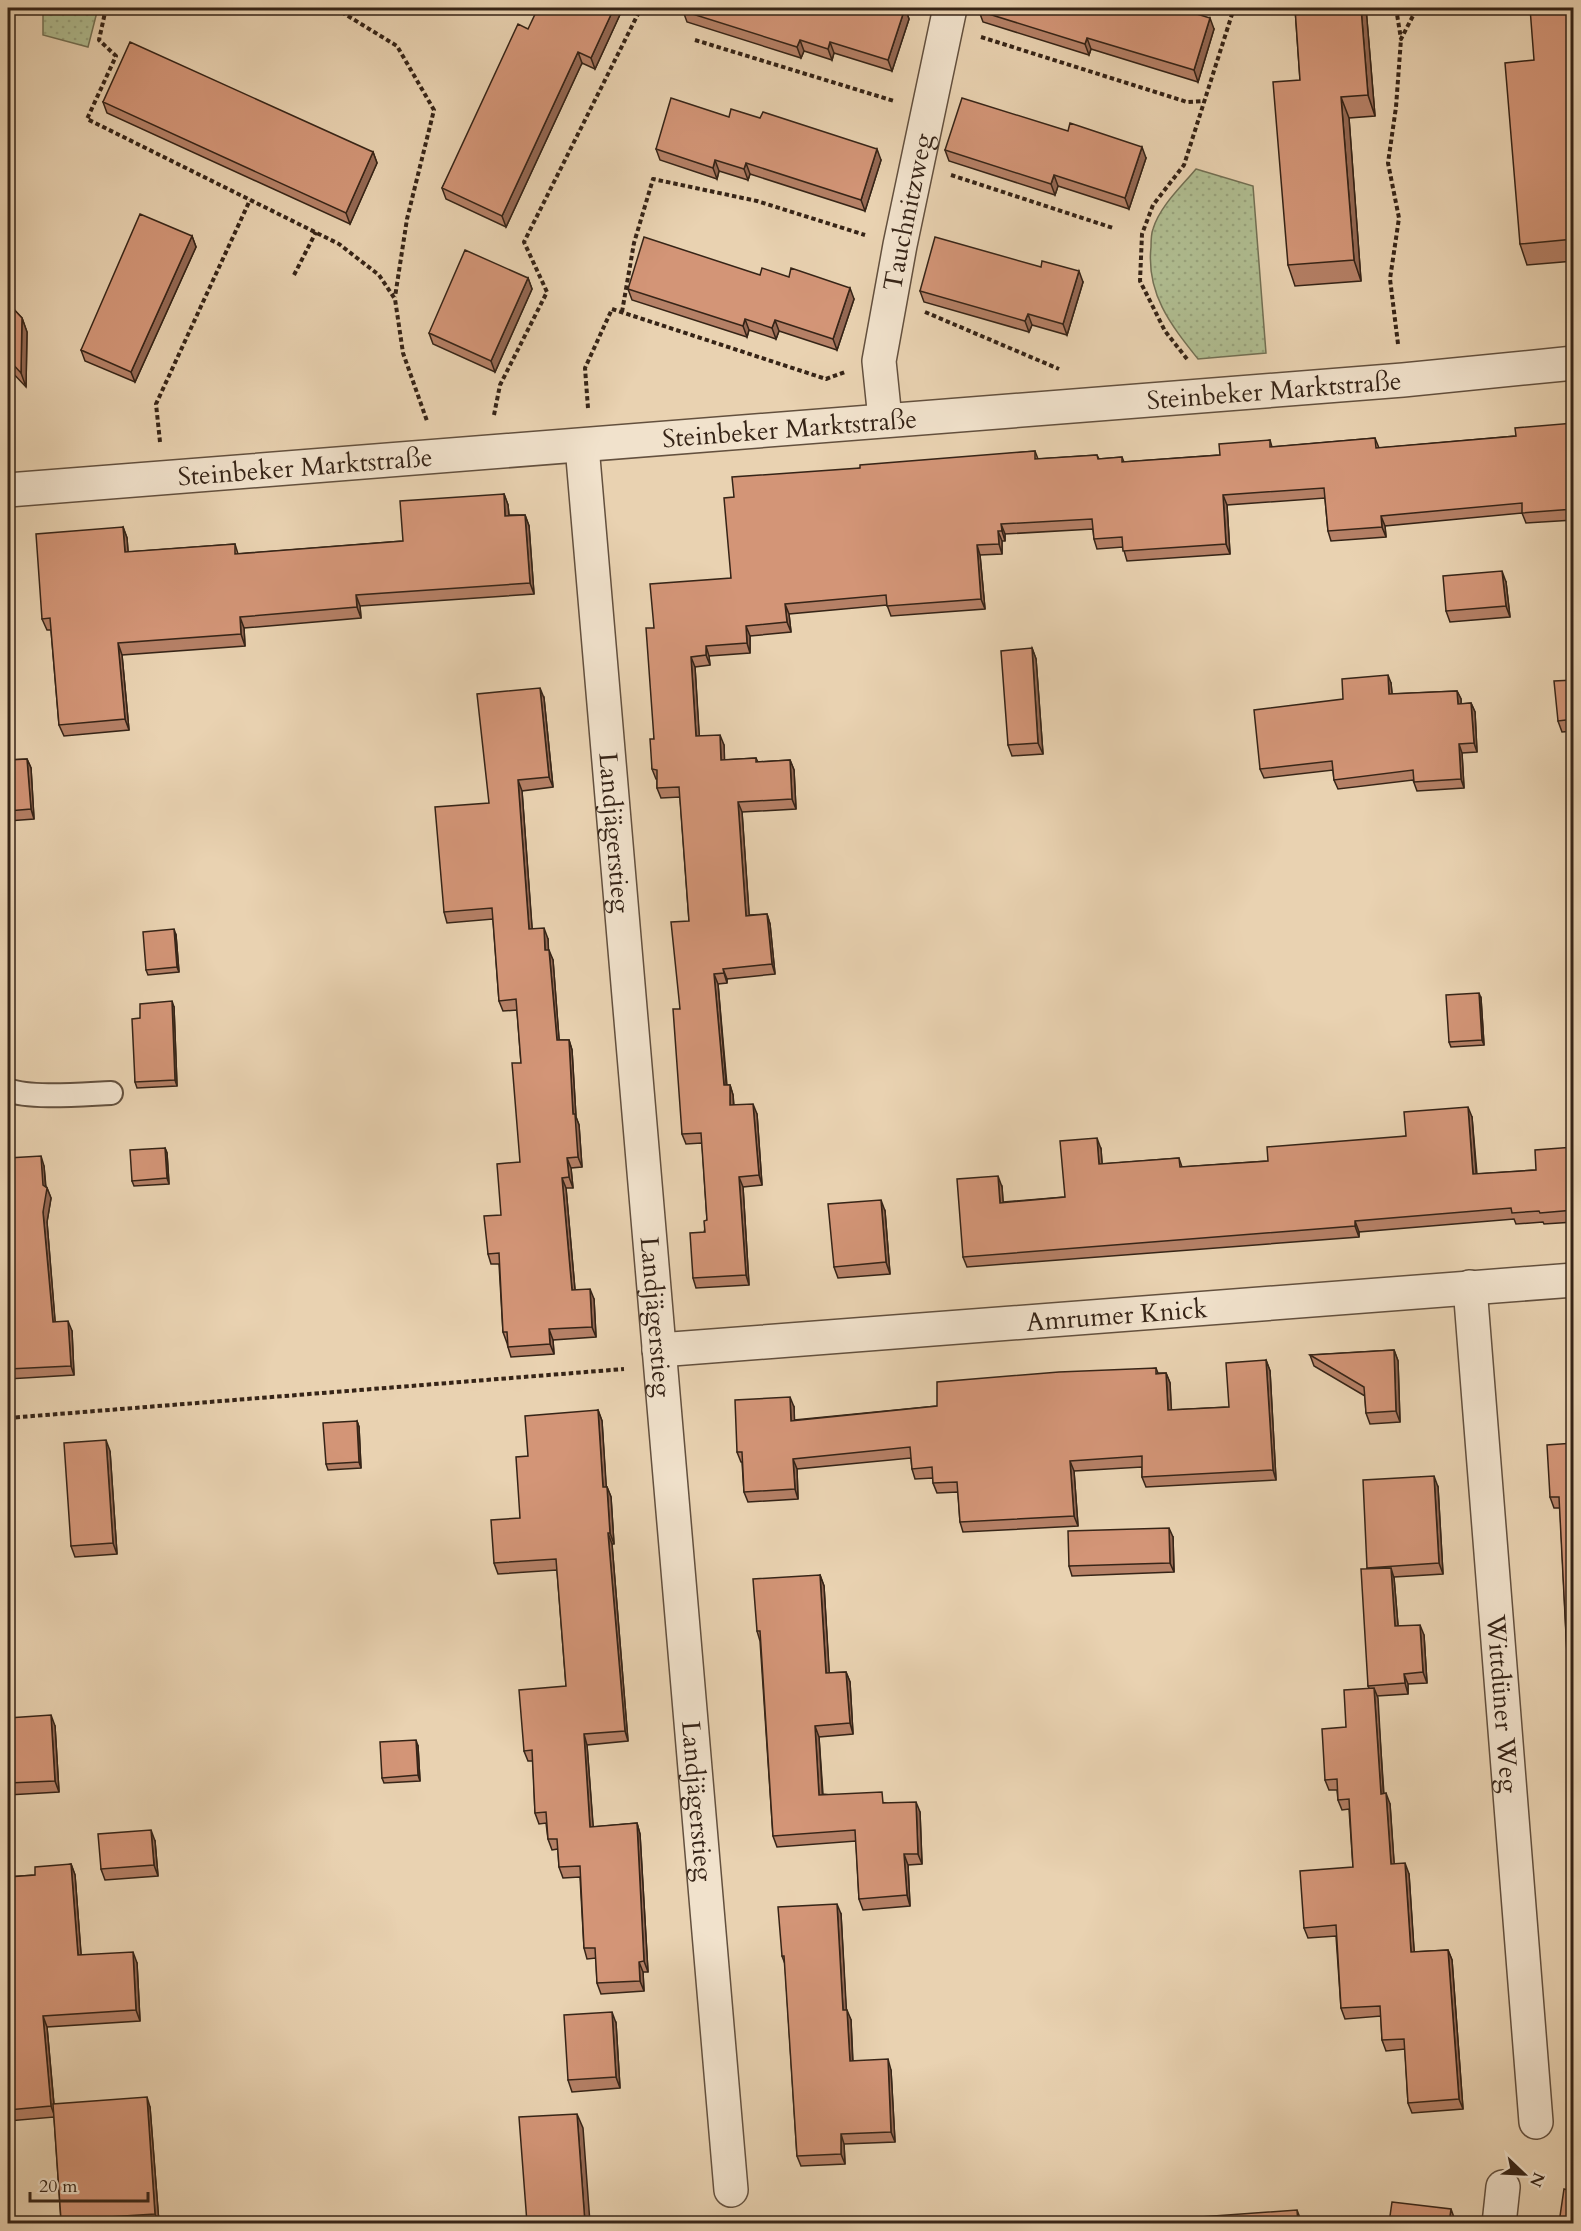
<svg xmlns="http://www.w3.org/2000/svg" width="1581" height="2231" viewBox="0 0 1581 2231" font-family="Cardo,serif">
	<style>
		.park { fill: url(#park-dots); stroke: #737054; stroke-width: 1.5 }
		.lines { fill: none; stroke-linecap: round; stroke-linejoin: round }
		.service-casing { stroke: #63503e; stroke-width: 26 }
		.minor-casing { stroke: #63503e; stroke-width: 36 }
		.tertiary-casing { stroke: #63503e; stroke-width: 36 }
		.path { stroke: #362417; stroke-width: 4; stroke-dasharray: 4.5 3; stroke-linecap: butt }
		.service { stroke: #f1e2cc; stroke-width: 22 }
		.minor { stroke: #f1e2cc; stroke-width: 33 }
		.tertiary { stroke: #f1e2cc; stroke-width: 33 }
		.wall { fill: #b58066; stroke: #362417; stroke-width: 1.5 }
		.shaded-wall { fill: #946853; stroke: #362417; stroke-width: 1.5 }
		.building { fill: #d39577; stroke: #362417; stroke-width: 1.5 }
		.labels { text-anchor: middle; stroke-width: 4.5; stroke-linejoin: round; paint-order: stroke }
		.street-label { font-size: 26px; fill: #362417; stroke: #f1e2cc }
	</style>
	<defs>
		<pattern id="park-dots" width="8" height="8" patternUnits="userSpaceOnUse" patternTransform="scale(1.5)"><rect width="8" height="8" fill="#b0bd91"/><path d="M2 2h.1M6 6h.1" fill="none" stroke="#98a27c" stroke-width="1.8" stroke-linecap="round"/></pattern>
	</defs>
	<rect width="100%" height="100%" fill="#e9d2b1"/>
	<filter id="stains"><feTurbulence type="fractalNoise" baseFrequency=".00333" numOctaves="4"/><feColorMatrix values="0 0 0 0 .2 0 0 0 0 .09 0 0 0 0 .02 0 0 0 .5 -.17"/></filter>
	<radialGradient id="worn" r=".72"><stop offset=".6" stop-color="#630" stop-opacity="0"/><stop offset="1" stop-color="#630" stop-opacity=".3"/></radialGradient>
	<!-- park -->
	<path class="park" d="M 43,8 L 98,8 L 88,47 L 43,35 Z
		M 1196,169 L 1253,186 L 1266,353 L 1198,359 C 1171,325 1146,294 1151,247 C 1151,242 1151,234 1153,229 C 1160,206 1181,187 1196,169 Z"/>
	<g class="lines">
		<defs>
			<path id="service" d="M 8,1090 C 30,1099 85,1094 111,1093"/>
			<g id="minor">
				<path id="s1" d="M 885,419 L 879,361 L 900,245 L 950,8"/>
				<path id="s2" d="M 582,446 L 731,2190"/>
				<path id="s3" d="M 1470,1287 L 1536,2122"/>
				<path id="s4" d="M 659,1350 L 1574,1280"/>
				<path d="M 1499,2224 L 1503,2187"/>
			</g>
			<g id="tertiary">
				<path id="s5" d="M 8,490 L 1403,380 L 1574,363"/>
			</g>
		</defs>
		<!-- service casing -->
		<use href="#service" class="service-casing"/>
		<!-- minor casing -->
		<use href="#minor" class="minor-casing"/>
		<!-- tertiary casing -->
		<use href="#tertiary" class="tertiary-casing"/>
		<!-- path -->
		<path class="path" d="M 106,8 L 99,40 L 116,56 L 87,119 L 339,244 L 379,275 L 395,299 L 403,353 L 427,421
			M 335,8 L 397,46 L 434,110 L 407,219 L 395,297
			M 1396,8 L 1401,39 L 1417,8
			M 981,37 L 1187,102 L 1204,101
			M 695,40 L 894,101
			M 951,175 L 1113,228
			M 294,275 L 316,232
			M 622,312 L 634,243 L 653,179 L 757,201 L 865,235
			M 925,312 L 1059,369
			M 1398,344 L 1390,279 L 1399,218 L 1388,163 L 1396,107 L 1401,39
			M 1187,359 L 1165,331 L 1140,281 L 1142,234 L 1153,205 L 1184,165 L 1234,8
			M 588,408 L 585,368 L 612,309 L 826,379 L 845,372
			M 494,415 L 500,385 L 547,292 L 524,242 L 641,8
			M 160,442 L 156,404 L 250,200
			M 8,1418 L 624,1369"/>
		<!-- service -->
		<use href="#service" class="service"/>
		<!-- minor -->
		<use href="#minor" class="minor"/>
		<!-- tertiary -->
		<use href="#tertiary" class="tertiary"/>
	</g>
	<!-- wall -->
	<path class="wall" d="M 623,8 L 595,69 L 582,63 L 506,227 L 446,199 L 442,188 L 528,29 Z
		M 905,8 L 909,19 L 892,71 L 834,53 L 832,60 L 804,51 L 801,58 L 687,22 L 683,11 Z
		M 1295,8 L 1366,8 L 1375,116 L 1349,118 L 1361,281 L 1295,286 L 1288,265 L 1300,80 Z
		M 1574,8 L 1574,261 L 1527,265 L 1520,244 L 1534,60 Z
		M 979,11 L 1214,29 L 1198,82 L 1091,49 L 1089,55 L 983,22 Z
		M 103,102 L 373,152 L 377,163 L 350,224 L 107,113 Z
		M 729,117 L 881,160 L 865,211 L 750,174 L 748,180 L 719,171 L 717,179 L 660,160 L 656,149 Z
		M 945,150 L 1146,158 L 1129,209 L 1058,186 L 1055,195 L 949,161 Z
		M 192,236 L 196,247 L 135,382 L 85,361 L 81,350 Z
		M 760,275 L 854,299 L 837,350 L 779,331 L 776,339 L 749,330 L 747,337 L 632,300 L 628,289 Z
		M 528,278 L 532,289 L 495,372 L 433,344 L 429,333 Z
		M 1083,282 L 1067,335 L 1032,325 L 1029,332 L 924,302 L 920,291 Z
		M 8,303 L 22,318 L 27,332 L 26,387 L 8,368 Z
		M 1574,423 L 1574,520 L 1526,523 L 1522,513 L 1385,526 L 1386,537 L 1331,541 L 1328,531 L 1325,498 L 1227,505 L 1230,554 L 1127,561 L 1123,547 L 1097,549 L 1094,539 L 1093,529 L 1005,534 L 1005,541 L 1002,541 L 1002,554 L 980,555 L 985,609 L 891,616 L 887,605 L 789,614 L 791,632 L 750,636 L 750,653 L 709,656 L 710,665 L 695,667 L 699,736 L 724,745 L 724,760 L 756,758 L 758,762 L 790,760 L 794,770 L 796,809 L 742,812 L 749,915 L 767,914 L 770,924 L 775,974 L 727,979 L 727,983 L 718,984 L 727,1085 L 730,1085 L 733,1095 L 734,1105 L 757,1114 L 762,1185 L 743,1187 L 749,1285 L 696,1288 L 693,1278 L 707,1220 L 702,1143 L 686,1144 L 682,1134 L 680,1009 L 689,921 L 680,797 L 661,798 L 657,788 L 657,779 L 656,779 L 652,769 L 654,739 L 654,628 L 731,578 L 734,497 L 860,468 L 1035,451 L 1038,459 L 1097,455 L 1099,459 L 1122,457 L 1124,462 L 1220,455 L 1270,440 L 1272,447 L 1375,438 L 1379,448 L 1516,436 Z
		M 504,494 L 508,505 L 509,515 L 525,515 L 529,526 L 534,594 L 360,606 L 361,618 L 244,628 L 245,646 L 122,655 L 129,730 L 64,736 L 59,725 L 51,630 L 47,630 L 42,619 L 123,527 L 127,538 L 128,552 L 235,544 L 238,554 L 403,541 Z
		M 1506,582 L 1510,617 L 1450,622 L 1446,611 Z
		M 1032,648 L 1036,659 L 1043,754 L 1012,756 L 1008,745 Z
		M 1574,680 L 1574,731 L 1562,732 L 1558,721 Z
		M 1391,683 L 1392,694 L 1457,691 L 1461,699 L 1461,704 L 1471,703 L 1475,712 L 1477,752 L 1462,753 L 1464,788 L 1417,791 L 1413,780 L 1338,789 L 1334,780 L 1333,770 L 1264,778 L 1260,769 L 1343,699 Z
		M 544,698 L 553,787 L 522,791 L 532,929 L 548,939 L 548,950 L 553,960 L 559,1040 L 569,1040 L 572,1050 L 576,1117 L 579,1125 L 582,1167 L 571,1168 L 573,1188 L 566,1188 L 575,1290 L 594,1299 L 596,1337 L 553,1340 L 554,1354 L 511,1357 L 508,1347 L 507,1343 L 503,1332 L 499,1264 L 491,1264 L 488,1254 L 520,1162 L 521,1063 L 517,1010 L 503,1011 L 499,1001 L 493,919 L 447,923 L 444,912 L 489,803 Z
		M 27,759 L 31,768 L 34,819 L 8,821 L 8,760 Z
		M 176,935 L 179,972 L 148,975 L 146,970 Z
		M 1481,998 L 1484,1045 L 1451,1047 L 1449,1042 Z
		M 174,1007 L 177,1086 L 137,1088 L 135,1082 L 140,1018 Z
		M 1472,1117 L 1477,1174 L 1536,1170 L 1574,1147 L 1574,1222 L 1544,1224 L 1543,1222 L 1516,1224 L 1514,1219 L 1359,1232 L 1359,1237 L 967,1267 L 963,1257 L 1002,1187 L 1003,1202 L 1065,1197 L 1101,1149 L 1102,1164 L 1179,1158 L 1182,1167 L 1268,1161 L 1406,1136 Z
		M 165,1148 L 167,1153 L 169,1184 L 134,1186 L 132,1181 Z
		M 8,1158 L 44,1166 L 46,1187 L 47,1188 L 51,1198 L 47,1222 L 55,1322 L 72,1331 L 74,1375 L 8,1379 Z
		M 885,1211 L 890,1274 L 838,1278 L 834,1267 Z
		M 1394,1350 L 1398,1361 L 1400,1422 L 1370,1424 L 1366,1413 L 1365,1396 L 1314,1366 L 1310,1355 Z
		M 1266,1360 L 1270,1371 L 1276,1480 L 1146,1487 L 1142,1477 L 1142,1467 L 1074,1471 L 1078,1526 L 963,1532 L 960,1522 L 958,1492 L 937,1493 L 933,1483 L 933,1478 L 915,1479 L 912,1469 L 911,1458 L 797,1469 L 798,1499 L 748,1502 L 744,1492 L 742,1462 L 741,1462 L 737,1452 L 794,1407 L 794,1420 L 937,1406 L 1156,1368 L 1158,1373 L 1166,1373 L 1170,1383 L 1171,1410 L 1229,1407 Z
		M 598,1410 L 602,1421 L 606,1487 L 607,1487 L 611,1497 L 614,1544 L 612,1544 L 628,1741 L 587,1745 L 593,1827 L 637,1823 L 640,1834 L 648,1972 L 643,1972 L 644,1991 L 601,1994 L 597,1983 L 596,1958 L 587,1959 L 584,1948 L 580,1877 L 563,1878 L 559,1867 L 558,1849 L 552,1850 L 548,1839 L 546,1823 L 539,1824 L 535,1813 L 533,1761 L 528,1761 L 524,1751 L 566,1686 L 557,1570 L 498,1574 L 494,1563 L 520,1518 L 528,1456 Z
		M 357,1421 L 359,1427 L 361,1468 L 328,1470 L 326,1464 Z
		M 1574,1443 L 1574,1685 L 1572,1685 L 1568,1674 L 1560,1508 L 1554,1508 L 1550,1497 Z
		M 110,1451 L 117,1554 L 75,1557 L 71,1546 Z
		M 1438,1487 L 1443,1574 L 1394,1577 L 1398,1626 L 1424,1635 L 1427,1683 L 1408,1684 L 1408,1694 L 1377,1696 L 1384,1794 L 1390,1804 L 1394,1864 L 1409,1874 L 1414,1952 L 1448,1950 L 1452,1960 L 1463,2109 L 1412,2113 L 1408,2103 L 1405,2049 L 1386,2051 L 1382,2040 L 1381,2016 L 1345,2019 L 1341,2008 L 1336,1936 L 1308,1938 L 1304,1928 L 1353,1867 L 1349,1809 L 1342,1810 L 1338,1800 L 1337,1790 L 1329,1790 L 1325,1780 L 1346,1727 L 1369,1688 L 1368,1686 L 1367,1568 Z
		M 8,1524 L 14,1661 L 8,1661 Z
		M 1173,1537 L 1174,1572 L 1072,1576 L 1069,1566 Z
		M 820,1575 L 824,1586 L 829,1673 L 846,1672 L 850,1682 L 853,1734 L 819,1737 L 823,1794 L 886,1803 L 920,1812 L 922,1864 L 908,1865 L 910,1906 L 863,1910 L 859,1899 L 856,1841 L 777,1847 L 773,1836 L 760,1641 L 757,1631 Z
		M 8,1718 L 55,1726 L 59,1792 L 8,1795 Z
		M 418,1746 L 420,1781 L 384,1783 L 382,1778 Z
		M 155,1841 L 158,1876 L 105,1880 L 101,1869 Z
		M 71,1864 L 75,1875 L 81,1955 L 137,1963 L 140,2021 L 47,2027 L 54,2104 L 150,2107 L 159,2223 L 62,2223 L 61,2220 L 54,2117 L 8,2121 L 8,1877 L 35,1875 Z
		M 841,1914 L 846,2010 L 851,2020 L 853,2061 L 891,2070 L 895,2142 L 844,2144 L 845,2164 L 801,2166 L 797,2156 L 785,1964 L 782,1956 Z
		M 616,2023 L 620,2088 L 572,2092 L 568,2080 Z"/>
	<!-- shaded-wall -->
	<path class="shaded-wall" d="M 614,8 L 623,8 L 595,69 L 591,58 Z
		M 905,8 L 909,19 L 892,71 L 888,60 Z
		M 1361,8 L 1366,8 L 1375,116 L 1368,95 Z
		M 1210,18 L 1214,29 L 1198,82 L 1194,70 Z
		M 1087,38 L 1091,49 L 1089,55 L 1085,44 Z
		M 800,40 L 804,51 L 801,58 L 797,47 Z
		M 830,42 L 834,53 L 832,60 L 828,49 Z
		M 578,52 L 582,63 L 506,227 L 502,216 Z
		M 1341,97 L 1349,118 L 1361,281 L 1354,260 Z
		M 1142,147 L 1146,158 L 1129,209 L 1125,198 Z
		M 877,149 L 881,160 L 865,211 L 861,200 Z
		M 373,152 L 377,163 L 350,224 L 346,213 Z
		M 715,160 L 719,171 L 717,179 L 713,168 Z
		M 746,163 L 750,174 L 748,180 L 744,169 Z
		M 1054,175 L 1058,186 L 1055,195 L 1051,184 Z
		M 192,236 L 196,247 L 135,382 L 131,372 Z
		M 1079,271 L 1083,282 L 1067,335 L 1063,324 Z
		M 528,278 L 532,289 L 495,372 L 491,361 Z
		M 850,288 L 854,299 L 837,350 L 833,339 Z
		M 1028,314 L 1032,325 L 1029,332 L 1025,321 Z
		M 22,318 L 27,332 L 26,387 L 21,373 Z
		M 745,319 L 749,330 L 747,337 L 743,326 Z
		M 775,320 L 779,331 L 776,339 L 772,328 Z
		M 504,494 L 508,505 L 510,527 L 505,516 Z
		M 1223,495 L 1227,505 L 1230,554 L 1226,544 Z
		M 525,515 L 529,526 L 534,594 L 530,583 Z
		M 1381,516 L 1385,526 L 1386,537 L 1382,527 Z
		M 1001,524 L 1005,534 L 1005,541 L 1002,531 Z
		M 123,527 L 127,538 L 129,563 L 125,552 Z
		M 998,531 L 1002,541 L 1002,554 L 999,544 Z
		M 977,545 L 980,555 L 985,609 L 981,599 Z
		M 1502,571 L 1506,582 L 1510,617 L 1506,606 Z
		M 356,595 L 360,606 L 361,618 L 357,607 Z
		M 785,604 L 789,614 L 791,632 L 787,622 Z
		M 240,617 L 244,628 L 245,646 L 241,634 Z
		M 746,626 L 750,636 L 750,653 L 747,643 Z
		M 118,643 L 122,655 L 129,730 L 125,719 Z
		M 706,646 L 709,656 L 710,665 L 706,655 Z
		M 1032,648 L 1036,659 L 1043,754 L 1038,743 Z
		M 691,657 L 695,667 L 700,746 L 696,736 Z
		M 1388,675 L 1391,683 L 1393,703 L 1389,694 Z
		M 540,688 L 544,698 L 553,787 L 549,777 Z
		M 1457,691 L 1461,699 L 1461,712 L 1458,704 Z
		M 1471,703 L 1475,712 L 1477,752 L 1474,743 Z
		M 720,735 L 724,745 L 725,770 L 721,760 Z
		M 1459,744 L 1462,753 L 1464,788 L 1461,779 Z
		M 27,759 L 31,768 L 34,819 L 31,809 Z
		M 790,760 L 794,770 L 796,809 L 792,799 Z
		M 518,780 L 522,791 L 533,940 L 529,929 Z
		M 738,802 L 742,812 L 750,926 L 746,916 Z
		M 767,914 L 770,924 L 775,974 L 772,964 Z
		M 544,928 L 548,939 L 549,960 L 545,950 Z
		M 174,929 L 176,935 L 179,972 L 177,967 Z
		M 549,950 L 553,960 L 560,1051 L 557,1040 Z
		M 723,969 L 727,979 L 727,983 L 724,973 Z
		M 714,974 L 718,984 L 727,1095 L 724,1085 Z
		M 1479,993 L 1481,998 L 1484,1045 L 1482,1040 Z
		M 172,1001 L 174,1007 L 177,1086 L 175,1080 Z
		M 569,1040 L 572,1050 L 576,1117 L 579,1125 L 582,1167 L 578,1157 L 573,1114 Z
		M 730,1085 L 733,1095 L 734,1115 L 730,1105 Z
		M 753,1104 L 757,1114 L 762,1185 L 759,1175 Z
		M 1468,1107 L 1472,1117 L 1477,1185 L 1473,1174 Z
		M 1097,1138 L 1101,1149 L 1103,1175 L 1099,1164 Z
		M 165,1148 L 167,1153 L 169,1184 L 167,1178 Z
		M 41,1156 L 44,1166 L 46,1194 L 47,1188 L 51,1198 L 47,1222 L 56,1332 L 53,1322 L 43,1212 Z
		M 567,1158 L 571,1168 L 573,1188 L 569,1177 Z
		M 998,1176 L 1002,1187 L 1004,1213 L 1000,1203 Z
		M 739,1177 L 743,1187 L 749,1285 L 746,1275 Z
		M 562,1178 L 566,1188 L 576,1301 L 572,1290 Z
		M 881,1200 L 885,1211 L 890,1274 L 886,1262 Z
		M 1355,1221 L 1359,1232 L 1359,1237 L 1355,1226 Z
		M 590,1289 L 594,1299 L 596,1337 L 592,1327 Z
		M 68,1321 L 72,1331 L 74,1375 L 71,1366 Z
		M 549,1329 L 553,1340 L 554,1354 L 550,1344 Z
		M 1394,1350 L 1398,1361 L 1400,1422 L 1396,1411 Z
		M 1266,1360 L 1270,1371 L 1276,1480 L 1273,1470 Z
		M 1166,1373 L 1170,1383 L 1172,1420 L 1168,1410 Z
		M 790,1397 L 794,1407 L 795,1431 L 791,1421 Z
		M 598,1410 L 602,1421 L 607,1497 L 603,1487 Z
		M 357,1421 L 359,1427 L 361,1468 L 359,1462 Z
		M 106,1440 L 110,1451 L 117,1554 L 113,1543 Z
		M 793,1459 L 797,1469 L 798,1499 L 795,1489 Z
		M 1070,1461 L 1074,1471 L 1078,1526 L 1074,1516 Z
		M 1434,1476 L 1438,1487 L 1443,1574 L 1439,1563 Z
		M 607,1487 L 611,1497 L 614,1544 L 610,1533 Z
		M 8,1524 L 14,1661 L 10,1650 L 8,1598 Z
		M 1169,1528 L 1173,1537 L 1174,1572 L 1170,1563 Z
		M 608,1533 L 612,1544 L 628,1741 L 625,1731 Z
		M 1391,1568 L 1394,1578 L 1399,1637 L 1395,1626 Z
		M 820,1575 L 824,1586 L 830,1684 L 826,1673 Z
		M 1420,1625 L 1424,1635 L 1427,1683 L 1423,1672 Z
		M 846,1672 L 850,1682 L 853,1734 L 850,1723 Z
		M 1404,1674 L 1408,1684 L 1408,1694 L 1405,1683 Z
		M 1374,1688 L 1378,1698 L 1384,1804 L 1381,1794 Z
		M 51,1715 L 55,1726 L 59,1792 L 55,1781 Z
		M 815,1726 L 819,1737 L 823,1805 L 819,1795 Z
		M 584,1734 L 587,1745 L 594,1837 L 590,1827 Z
		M 416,1740 L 418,1746 L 420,1781 L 418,1775 Z
		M 1386,1793 L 1390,1804 L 1395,1875 L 1391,1864 Z
		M 916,1802 L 920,1812 L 922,1864 L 918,1854 Z
		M 637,1823 L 640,1834 L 648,1972 L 644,1961 Z
		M 151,1830 L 155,1841 L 158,1876 L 154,1865 Z
		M 904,1854 L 908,1865 L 910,1906 L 907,1895 Z
		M 1405,1863 L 1409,1874 L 1415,1963 L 1411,1952 Z
		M 71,1864 L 75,1875 L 82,1966 L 78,1955 Z
		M 837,1904 L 841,1914 L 847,2020 L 843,2010 Z
		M 1448,1950 L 1452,1960 L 1463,2109 L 1459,2099 Z
		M 133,1952 L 137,1963 L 140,2021 L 136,2010 Z
		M 639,1962 L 643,1972 L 644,1991 L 640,1981 Z
		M 847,2010 L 851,2020 L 853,2072 L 850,2061 Z
		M 612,2012 L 616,2023 L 620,2088 L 616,2077 Z
		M 43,2016 L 47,2027 L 55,2117 L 51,2106 Z
		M 888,2059 L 891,2070 L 895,2142 L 891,2132 Z
		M 147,2097 L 150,2107 L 159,2223 L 155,2214 Z
		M 577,2114 L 583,2128 L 590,2223 L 585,2223 Z
		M 841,2134 L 844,2144 L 845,2164 L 841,2154 Z
		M 1451,2209 L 1456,2223 L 1449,2223 Z
		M 1297,2210 L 1302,2223 L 1298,2223 Z"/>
	<!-- building -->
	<path class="building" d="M 538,8 L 614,8 L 591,58 L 578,52 L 502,216 L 442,188 L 518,24 L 528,29 Z
		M 684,8 L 905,8 L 888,60 L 830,42 L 828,49 L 800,40 L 797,47 L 683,11 Z
		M 980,8 L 1177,8 L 1210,18 L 1194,70 L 1087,38 L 1085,44 L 979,11 Z
		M 1295,8 L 1361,8 L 1368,95 L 1341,97 L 1354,260 L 1288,265 L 1273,82 L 1300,80 Z
		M 1530,8 L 1574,8 L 1574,79 L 1572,79 L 1574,103 L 1574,239 L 1520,244 L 1505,63 L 1534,60 Z
		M 130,42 L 373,152 L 346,213 L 103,102 Z
		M 671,98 L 729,117 L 731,109 L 760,118 L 763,112 L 877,149 L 861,200 L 746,163 L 744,169 L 715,160 L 713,168 L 656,149 Z
		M 962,98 L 1068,131 L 1070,123 L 1142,147 L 1125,198 L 1054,175 L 1051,184 L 945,150 Z
		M 140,214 L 192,236 L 131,372 L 81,350 Z
		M 644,237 L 760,275 L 762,268 L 789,277 L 791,268 L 850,288 L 833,339 L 775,320 L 772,328 L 745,319 L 743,326 L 628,289 Z
		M 935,237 L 1041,267 L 1042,261 L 1079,271 L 1063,324 L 1028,314 L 1025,321 L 920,291 Z
		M 465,250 L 528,278 L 491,361 L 429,333 Z
		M 8,303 L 22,318 L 21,373 L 8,359 Z
		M 1574,423 L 1574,509 L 1522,513 L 1522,503 L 1381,516 L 1382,527 L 1328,531 L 1324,488 L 1223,495 L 1226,544 L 1123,551 L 1122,537 L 1094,539 L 1092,519 L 1001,524 L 1002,531 L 998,531 L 999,544 L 977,545 L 981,599 L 887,606 L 886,595 L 785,604 L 787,622 L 746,626 L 747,643 L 706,646 L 706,655 L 691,657 L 696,736 L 720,735 L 721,760 L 756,758 L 756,762 L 790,760 L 792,799 L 738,802 L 746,916 L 767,914 L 772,964 L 723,969 L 724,973 L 714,974 L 724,1085 L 730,1085 L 730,1105 L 753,1104 L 759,1175 L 739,1177 L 746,1275 L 693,1278 L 690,1233 L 705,1232 L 704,1221 L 707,1220 L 701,1133 L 682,1134 L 673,1009 L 680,1009 L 671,922 L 689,921 L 679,787 L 657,788 L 657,770 L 652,769 L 650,739 L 654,739 L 646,628 L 654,628 L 650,584 L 731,578 L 724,498 L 734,497 L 732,477 L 860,468 L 860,465 L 1035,451 L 1035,459 L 1097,455 L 1098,459 L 1122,457 L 1122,462 L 1220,455 L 1219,444 L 1270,440 L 1270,447 L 1375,438 L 1376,448 L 1516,436 L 1515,428 Z
		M 504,494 L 505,516 L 525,515 L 530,583 L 356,595 L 357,607 L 240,617 L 241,634 L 118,643 L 125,719 L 59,725 L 50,618 L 42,619 L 36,534 L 123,527 L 125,552 L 235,544 L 235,554 L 403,541 L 400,501 Z
		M 1502,571 L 1506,606 L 1446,611 L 1443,576 Z
		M 1032,648 L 1038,743 L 1008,745 L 1001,651 Z
		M 1388,675 L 1389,694 L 1457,691 L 1458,704 L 1471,703 L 1474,743 L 1459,744 L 1461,779 L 1414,782 L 1413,770 L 1334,780 L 1332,761 L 1260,769 L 1254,710 L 1343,699 L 1342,679 Z
		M 1574,680 L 1574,719 L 1558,721 L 1554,681 Z
		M 540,688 L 549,777 L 518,780 L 529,929 L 544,928 L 545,950 L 549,950 L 557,1040 L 569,1040 L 573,1114 L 575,1114 L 578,1157 L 567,1158 L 569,1177 L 562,1178 L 572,1290 L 590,1289 L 592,1327 L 549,1329 L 550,1344 L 508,1347 L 507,1332 L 503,1332 L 499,1253 L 488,1254 L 484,1216 L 501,1215 L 497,1164 L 520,1162 L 512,1063 L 521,1063 L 516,999 L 499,1001 L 492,908 L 444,912 L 435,807 L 489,803 L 477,694 Z
		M 27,759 L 31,809 L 8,811 L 8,760 Z
		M 174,929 L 177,967 L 146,970 L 143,932 Z
		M 1479,993 L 1482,1040 L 1449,1042 L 1446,995 Z
		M 172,1001 L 175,1080 L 135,1082 L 132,1019 L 140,1018 L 140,1004 Z
		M 1468,1107 L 1473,1174 L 1536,1170 L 1535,1150 L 1574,1147 L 1574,1210 L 1540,1213 L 1539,1211 L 1512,1213 L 1511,1208 L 1355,1221 L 1355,1226 L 963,1257 L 957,1179 L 998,1176 L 1000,1203 L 1065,1197 L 1060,1141 L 1097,1138 L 1099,1164 L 1179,1158 L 1180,1167 L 1268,1161 L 1267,1147 L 1406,1136 L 1404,1112 Z
		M 165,1148 L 167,1178 L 132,1181 L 130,1150 Z
		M 41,1156 L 43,1185 L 47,1188 L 43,1212 L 53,1322 L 68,1321 L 71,1366 L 8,1369 L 8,1158 Z
		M 881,1200 L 886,1262 L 834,1267 L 828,1204 Z
		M 1570,1335 L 1574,1335 L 1574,1373 Z
		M 1394,1350 L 1396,1411 L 1366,1413 L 1364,1387 L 1310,1355 Z
		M 1266,1360 L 1273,1470 L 1142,1477 L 1142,1456 L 1070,1461 L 1074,1516 L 960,1522 L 957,1482 L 933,1483 L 932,1467 L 912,1469 L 910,1447 L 793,1459 L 795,1489 L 744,1492 L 742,1452 L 737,1452 L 735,1400 L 790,1397 L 791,1421 L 937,1406 L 937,1382 L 1059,1372 L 1156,1368 L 1156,1374 L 1166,1373 L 1168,1410 L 1229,1407 L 1226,1363 Z
		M 598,1410 L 603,1487 L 607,1487 L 610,1533 L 608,1533 L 625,1731 L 584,1734 L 590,1827 L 637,1823 L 644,1961 L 639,1962 L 640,1981 L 597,1983 L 595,1948 L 584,1948 L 580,1866 L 559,1867 L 557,1839 L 548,1839 L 546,1812 L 535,1813 L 532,1750 L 524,1751 L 519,1690 L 566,1686 L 556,1559 L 494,1563 L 491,1520 L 520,1518 L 516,1457 L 528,1456 L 525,1416 Z
		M 357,1421 L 359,1462 L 326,1464 L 323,1423 Z
		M 106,1440 L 113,1543 L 71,1546 L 64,1443 Z
		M 1574,1443 L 1574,1673 L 1568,1674 L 1559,1497 L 1550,1497 L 1547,1445 Z
		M 1434,1476 L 1439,1563 L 1367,1568 L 1363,1480 Z
		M 1169,1528 L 1170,1563 L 1069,1566 L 1068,1531 Z
		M 1391,1568 L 1395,1626 L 1420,1625 L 1423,1672 L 1404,1674 L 1405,1683 L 1368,1686 L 1361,1569 Z
		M 820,1575 L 826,1673 L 846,1672 L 850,1723 L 815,1726 L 819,1795 L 882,1792 L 883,1803 L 916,1802 L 918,1854 L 904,1854 L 907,1895 L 859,1899 L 855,1830 L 773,1836 L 760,1631 L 757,1631 L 753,1579 Z
		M 8,1598 L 10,1650 L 8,1650 Z
		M 1374,1688 L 1381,1794 L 1386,1793 L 1391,1864 L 1405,1863 L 1411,1952 L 1448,1950 L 1459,2099 L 1408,2103 L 1404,2039 L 1382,2040 L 1380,2006 L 1341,2008 L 1336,1925 L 1304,1928 L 1300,1871 L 1353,1867 L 1349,1799 L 1338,1800 L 1337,1779 L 1325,1780 L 1322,1729 L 1346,1727 L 1344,1690 Z
		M 51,1715 L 55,1781 L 8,1783 L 8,1718 Z
		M 416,1740 L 418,1775 L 382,1778 L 380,1742 Z
		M 1567,1753 L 1574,1753 L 1574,1801 L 1571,1801 Z
		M 151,1830 L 154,1865 L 101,1869 L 98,1834 Z
		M 71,1864 L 78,1955 L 133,1952 L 136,2010 L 43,2016 L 51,2106 L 8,2110 L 8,1877 L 35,1875 L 35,1867 Z
		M 837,1904 L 843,2010 L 847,2010 L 850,2061 L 888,2059 L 891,2132 L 841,2134 L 841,2154 L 797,2156 L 784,1956 L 782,1956 L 778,1907 Z
		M 612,2012 L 616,2077 L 568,2080 L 564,2015 Z
		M 147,2097 L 155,2214 L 61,2220 L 53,2104 Z
		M 577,2114 L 585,2223 L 527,2223 L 519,2117 Z
		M 1564,2189 L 1574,2191 L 1574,2223 L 1559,2223 Z
		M 1392,2202 L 1451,2209 L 1449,2223 L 1389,2223 Z
		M 1297,2210 L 1298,2223 L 1117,2223 Z
		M 891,2221 L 891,2223 L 847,2223 Z"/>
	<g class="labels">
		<!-- street labels -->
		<g class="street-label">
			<text dy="9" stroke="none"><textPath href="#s1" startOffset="210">Tauchnitzweg</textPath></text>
			<text dy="9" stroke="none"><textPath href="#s5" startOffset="1270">Steinbeker Marktstraße</textPath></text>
			<text dy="9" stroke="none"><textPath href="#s5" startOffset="784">Steinbeker Marktstraße</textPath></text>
			<text dy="9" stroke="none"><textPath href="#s5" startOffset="298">Steinbeker Marktstraße</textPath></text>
			<text dy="9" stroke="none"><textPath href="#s2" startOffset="388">Landjägerstieg</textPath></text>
			<text dy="9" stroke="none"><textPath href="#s4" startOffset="459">Amrumer Knick</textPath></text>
			<text dy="9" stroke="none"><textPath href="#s2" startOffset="874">Landjägerstieg</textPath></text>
			<text dy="9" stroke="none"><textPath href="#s3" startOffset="418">Wittdüner Weg</textPath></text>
			<text dy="9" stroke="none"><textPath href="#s2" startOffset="1360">Landjägerstieg</textPath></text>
		</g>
	</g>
	<!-- margin -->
	<rect width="1581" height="2231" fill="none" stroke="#e9d2b1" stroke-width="30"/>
	<rect x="9" y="9" width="1563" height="2213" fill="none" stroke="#362417" stroke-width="3"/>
	<rect x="15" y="15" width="1551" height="2201" fill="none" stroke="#362417" stroke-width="1.5"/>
	<!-- north arrow -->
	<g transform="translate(1524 2174) rotate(113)" stroke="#f1e2cc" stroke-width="4.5" paint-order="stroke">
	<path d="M0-4.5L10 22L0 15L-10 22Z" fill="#362417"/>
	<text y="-9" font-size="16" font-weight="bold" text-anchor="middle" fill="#362417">N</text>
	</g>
	<!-- scale -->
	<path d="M30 2192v9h118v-9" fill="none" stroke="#362417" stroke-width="3"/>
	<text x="39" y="2192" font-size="18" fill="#362417" stroke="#f1e2cc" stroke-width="4.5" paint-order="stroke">20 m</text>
	<rect width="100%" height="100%" filter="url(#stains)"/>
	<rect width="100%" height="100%" fill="url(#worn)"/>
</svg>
